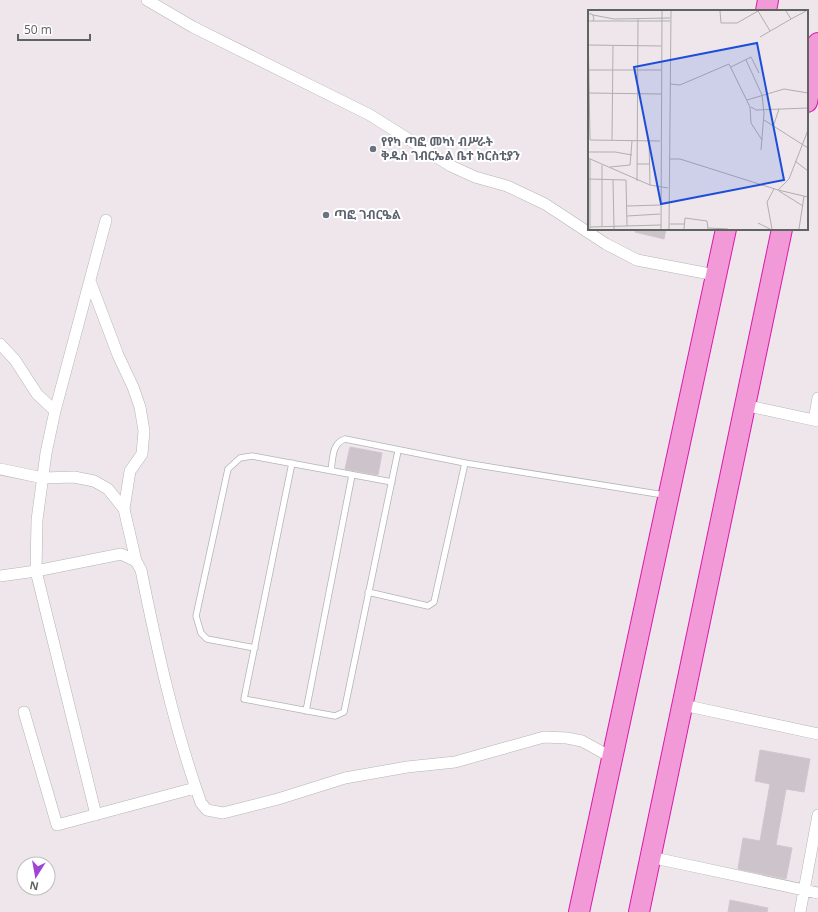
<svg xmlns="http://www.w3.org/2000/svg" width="818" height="912" viewBox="0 0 818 912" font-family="'Open Sans','Noto Sans Ethiopic',sans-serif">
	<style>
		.building { fill: #ccc4ca; stroke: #d2c5cf }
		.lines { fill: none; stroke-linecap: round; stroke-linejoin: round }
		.lane-casing { stroke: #b1b6b2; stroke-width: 7 }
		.street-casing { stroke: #b1b6b2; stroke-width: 12 }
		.highway-casing { stroke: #db19ad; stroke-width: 22 }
		.lane { stroke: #fff; stroke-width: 5.5 }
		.street { stroke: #fff; stroke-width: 11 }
		.highway { stroke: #f19ad7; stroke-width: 20 }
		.worship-dot { fill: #6b7280; stroke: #fff; stroke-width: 1.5 }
		.labels { text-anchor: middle; stroke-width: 4; stroke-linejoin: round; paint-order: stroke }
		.worship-label { font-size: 12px; font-weight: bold; fill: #5b616d; stroke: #fff; text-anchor: start }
		.inset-road { fill: none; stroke: #b0aeaf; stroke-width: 1 }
		.view { fill: #1d4ed8; fill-opacity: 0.15; stroke: #1d4ed8; stroke-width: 2 }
		.inset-edge { fill: none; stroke: #5e645e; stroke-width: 2 }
	</style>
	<rect width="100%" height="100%" fill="#eee6eb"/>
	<!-- building -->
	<path class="building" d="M 636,229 L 666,229 L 664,239 L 635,232 Z
		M 350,447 L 382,453 L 378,475 L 345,469 Z
		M 760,750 L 810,759 L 804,792 L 786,789 L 776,845 L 792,848 L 786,879 L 738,869 L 743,838 L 760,841 L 770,784 L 755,781 Z
		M 730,900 L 768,908 L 767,912 L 728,912 Z"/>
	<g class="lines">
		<defs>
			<path id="lane" d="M 292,463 L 244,699 L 335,716 L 344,712 L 398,451
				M 331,470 C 333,458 332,443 345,439 L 465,463 L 664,495
				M 368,592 L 428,606 L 434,602 L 465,463
				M 255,648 L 207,639 L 201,633 L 196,616 L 228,469 L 240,458 L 252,456 L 392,482
				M 306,711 L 352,475"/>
			<path id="street" d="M 147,0 L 193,27 L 370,115 L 451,166 L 475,177 L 507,186 L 545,204 L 606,244 L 637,260 L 715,275
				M 90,281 L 118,355 L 133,387 L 140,407 L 144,431 L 142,454 L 130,471 L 124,509
				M 0,344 L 15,360 L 37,394 L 55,411
				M 744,405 L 818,421
				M 814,420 L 818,398
				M 0,469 L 43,478 L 74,477 L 94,481 L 108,489 L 124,509 L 136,561 L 141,570 C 157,649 174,727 201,803 L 207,810 L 223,813 L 278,799 L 345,778 L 407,767 L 455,762 L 544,737 L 567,738 L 582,741 L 611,757
				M 0,576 L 36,571 L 121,554 L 136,561
				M 683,705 L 818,734
				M 24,712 L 57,825 L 195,788
				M 96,815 L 36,571 L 37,520 L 46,453 L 55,411 L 106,220
				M 650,857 L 818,893
				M 800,912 L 818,815"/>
			<path id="highway" d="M 766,11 L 768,0
				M 807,102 L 818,43
				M 579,912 L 726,229
				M 639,912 L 782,229"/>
		</defs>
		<!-- lane casing -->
		<use href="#lane" class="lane-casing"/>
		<!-- street casing -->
		<use href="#street" class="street-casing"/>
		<!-- highway casing -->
		<use href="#highway" class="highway-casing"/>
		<!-- lane -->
		<use href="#lane" class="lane"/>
		<!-- street -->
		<use href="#street" class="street"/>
		<!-- highway -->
		<use href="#highway" class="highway"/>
	</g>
	<!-- markers -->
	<g class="worship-dot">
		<circle cx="373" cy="149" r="4"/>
		<circle cx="326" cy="215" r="4"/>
	</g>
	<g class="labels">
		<!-- worship labels -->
		<g class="worship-label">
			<text x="381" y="146">የየካ ጣፎ መካነ ብሥራት<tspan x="381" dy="14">ቅዱስ ገብርኤል ቤተ ክርስቲያን</tspan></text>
			<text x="334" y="219">ጣፎ ገብርዔል</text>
		</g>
	</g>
	<!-- overview -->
	<g transform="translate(588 10)">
		<rect width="220" height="220" fill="#eee6eb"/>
		<path class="inset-road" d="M 132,1 L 133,13 L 149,13 L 170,1M 170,1 L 182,21M 198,1 L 203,9 L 218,1M 0,4 L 4,4 L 6,8 L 5,11 L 0,11M 5,5 L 26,9 L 82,8M 5,11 L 82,11M 0,13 L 2,130 L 72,131M 172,27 L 203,9M 0,35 L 73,36M 158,50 L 174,85 L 176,103 L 173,140M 143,57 L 163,47 L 171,63M 0,60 L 73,60M 82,74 L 92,75 L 141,54 L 162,97 L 163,113 L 174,130M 0,83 L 73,84M 159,90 L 196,79 L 220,83M 163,97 L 168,100 L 220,98M 176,110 L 220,138M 185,117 L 191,99M 24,130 L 25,36M 61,130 L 62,175M 0,142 L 27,142 L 44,145M 0,148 L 62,175 L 80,178M 2,149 L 2,219M 81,149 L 92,149 L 190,180 L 201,169 L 220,120M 207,151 L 220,161M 49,154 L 62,154M 14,155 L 14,216M 22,157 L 42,155 L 44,131M 0,169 L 38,170 L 39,216M 25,170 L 26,219M 49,171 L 50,9M 190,180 L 220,187M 191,181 L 215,196M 39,196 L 72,195M 39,206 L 72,204M 170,213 L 182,219M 82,214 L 96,214M 2,217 L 73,215M 120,218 L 140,219M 73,219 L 74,1M 81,219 L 83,1M 96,219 L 97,208 L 119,211 L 120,219M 184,219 L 179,192 L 186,179M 211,219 L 216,186"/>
		<path class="view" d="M 169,33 L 196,170 L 73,194 L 46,57 Z"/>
		<rect width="220" height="220" class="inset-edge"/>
	</g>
	<!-- north arrow -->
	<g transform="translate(36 876) rotate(191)"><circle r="19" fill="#ffffff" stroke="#bfc1bf"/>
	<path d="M0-3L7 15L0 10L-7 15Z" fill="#a044d6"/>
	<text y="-6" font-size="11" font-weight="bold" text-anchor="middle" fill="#5e645e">N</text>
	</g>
	<!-- scale -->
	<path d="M18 34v6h72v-6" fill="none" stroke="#5e645e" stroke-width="2"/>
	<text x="24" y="34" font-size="12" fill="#5e645e" stroke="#ffffff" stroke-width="3" paint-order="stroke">50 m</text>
</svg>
